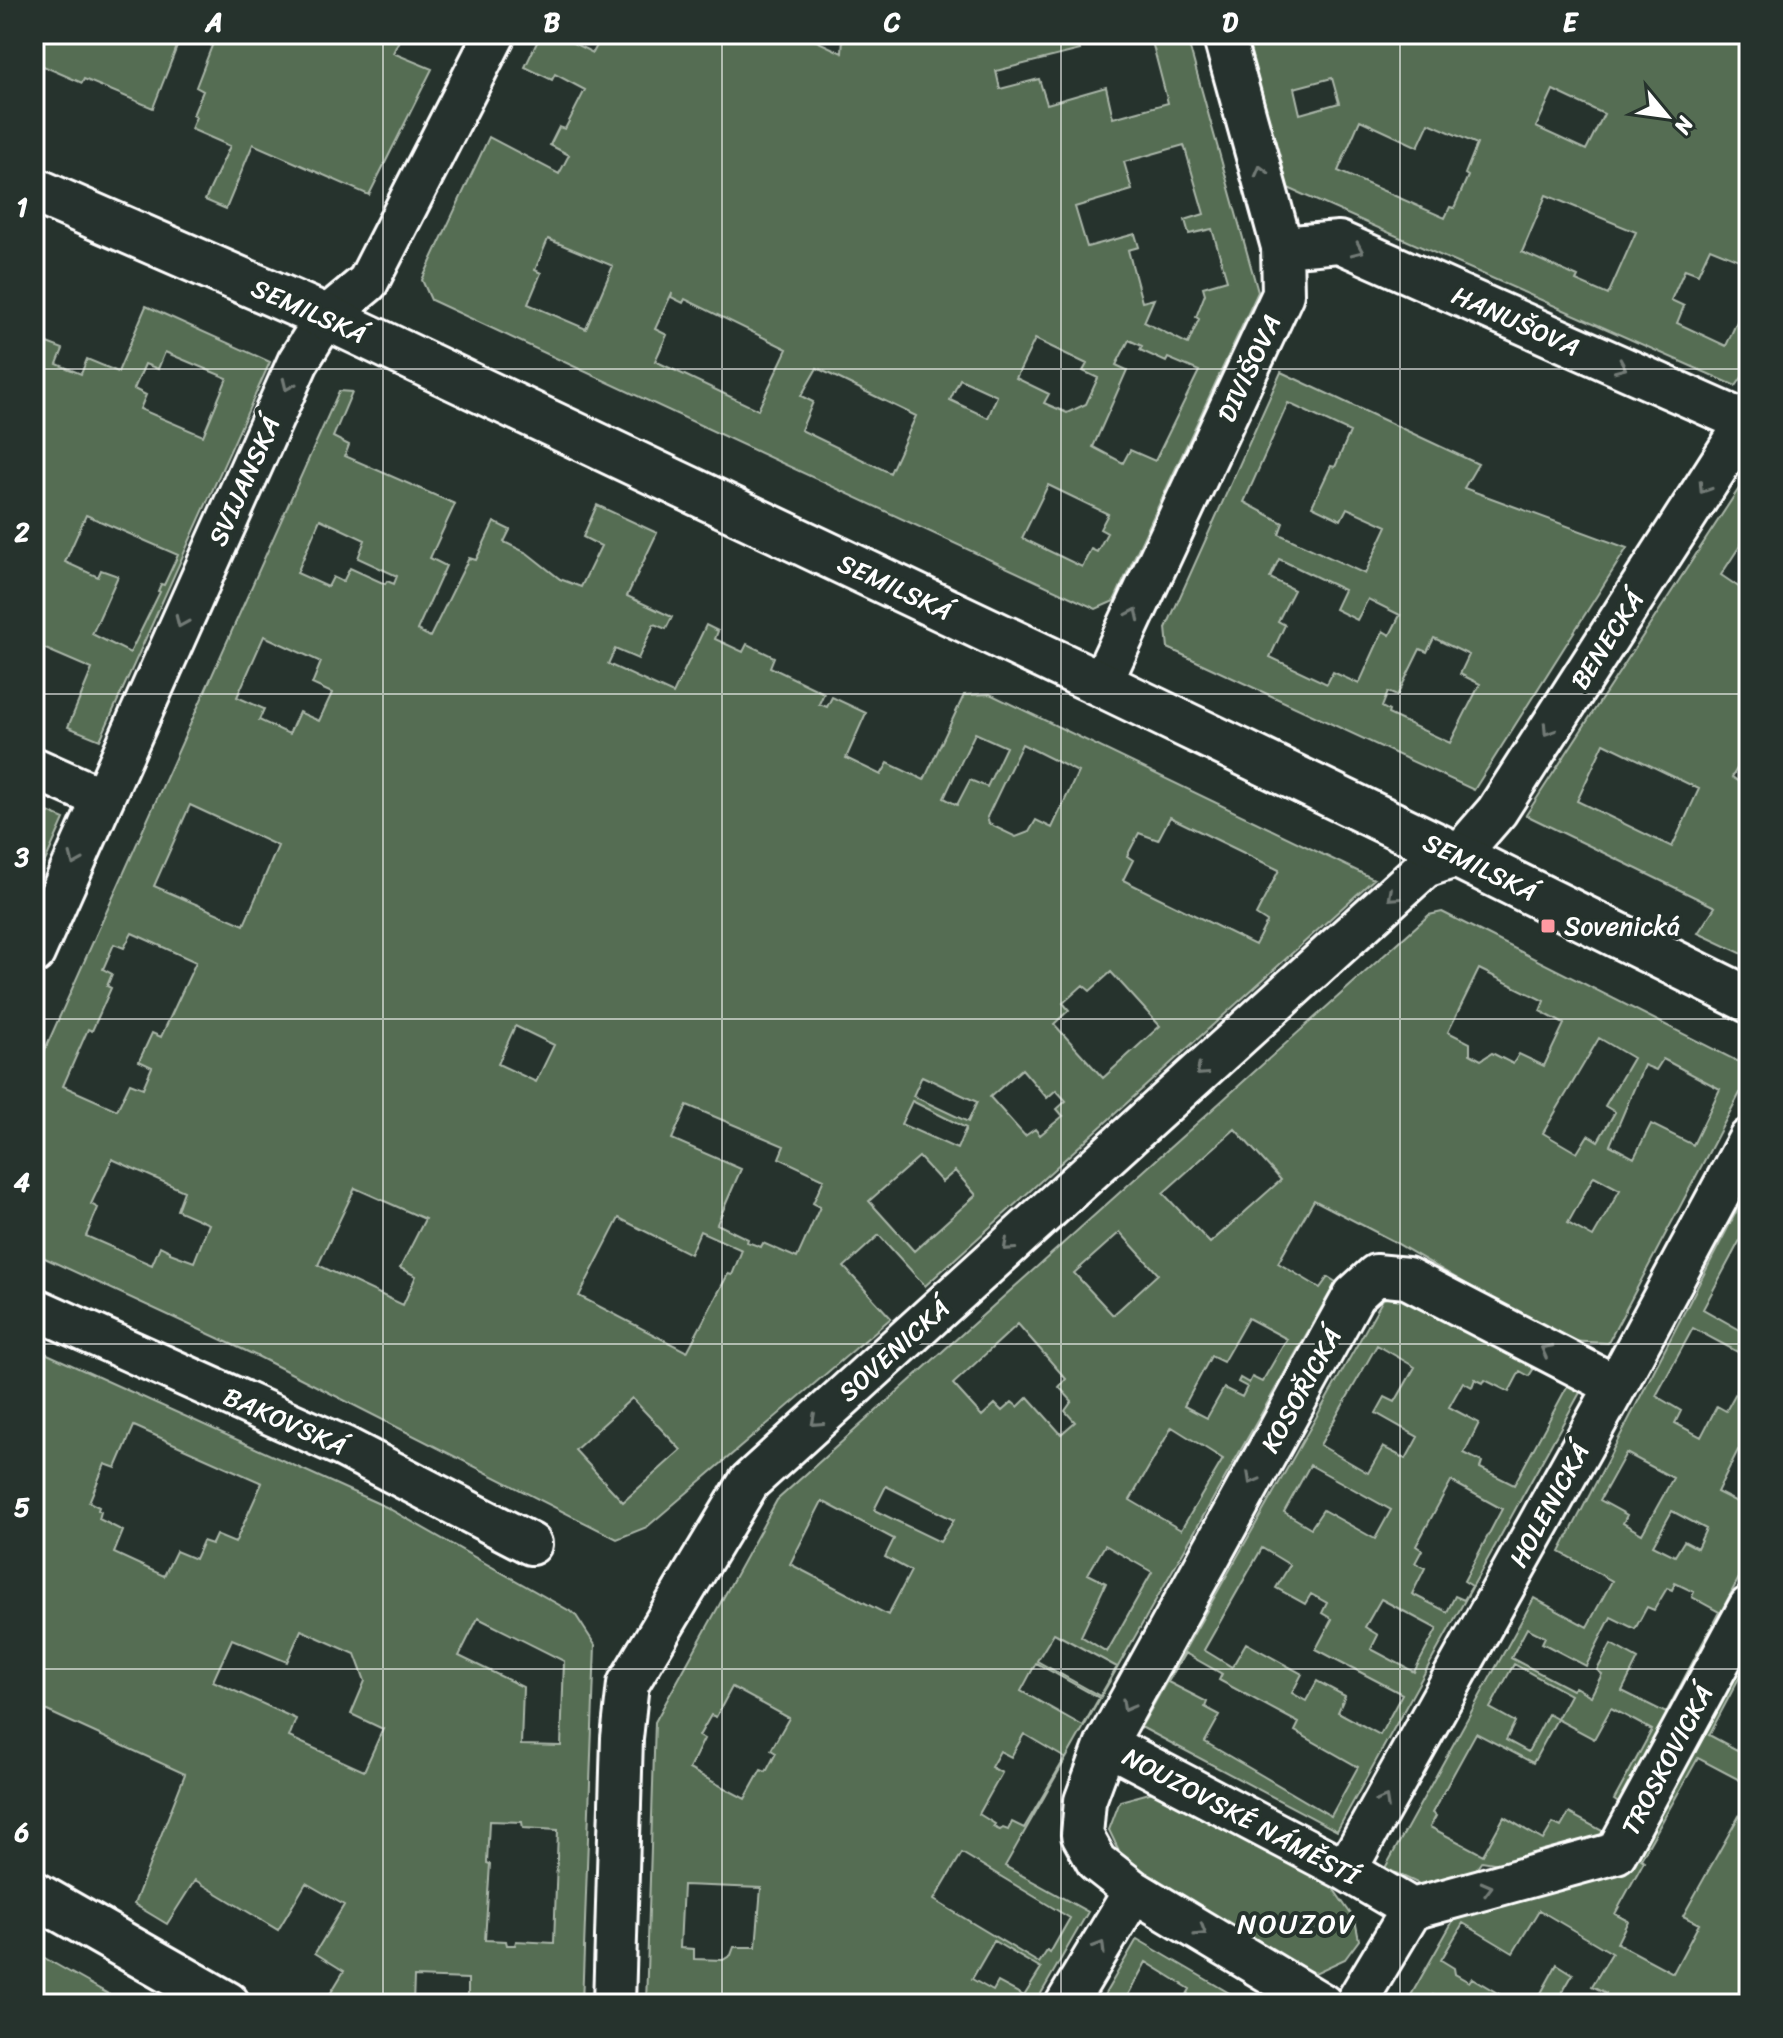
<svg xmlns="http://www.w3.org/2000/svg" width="1783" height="2038" viewBox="0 0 1783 2038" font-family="Sriracha,sans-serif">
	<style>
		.green { fill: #556d53; stroke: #aab6a9; stroke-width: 2; fill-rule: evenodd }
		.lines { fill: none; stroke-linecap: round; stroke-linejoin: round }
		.minor-casing { stroke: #fff; stroke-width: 46 }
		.tertiary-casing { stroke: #fff; stroke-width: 50 }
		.minor { stroke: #26332d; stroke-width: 40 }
		.tertiary { stroke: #26332d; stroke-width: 44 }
		.oneway { stroke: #727a76 }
		.grid { fill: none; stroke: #fff; stroke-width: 2; stroke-opacity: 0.55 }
		.poi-dot { fill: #ff9aa2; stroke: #26332d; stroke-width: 3 }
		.labels { text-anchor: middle; stroke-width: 8; stroke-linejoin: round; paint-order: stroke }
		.street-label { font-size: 26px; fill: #fff; stroke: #26332d }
		.poi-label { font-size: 26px; fill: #fff; stroke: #26332d; text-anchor: start }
		.neighbourhood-label { font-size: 28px; letter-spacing: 2px; fill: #fff; stroke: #26332d }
		.neatline { fill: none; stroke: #fff; stroke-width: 3 }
		.grid-label { font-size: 26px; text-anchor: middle; font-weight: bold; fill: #fff }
	</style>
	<rect width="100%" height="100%" fill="#26332d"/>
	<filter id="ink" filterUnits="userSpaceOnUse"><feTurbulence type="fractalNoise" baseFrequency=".0125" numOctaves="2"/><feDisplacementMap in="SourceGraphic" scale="16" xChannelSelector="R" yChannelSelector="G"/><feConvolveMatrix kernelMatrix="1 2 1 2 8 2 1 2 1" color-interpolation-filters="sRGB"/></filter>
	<g filter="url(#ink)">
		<!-- green -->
		<path class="green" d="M 34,34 L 402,34 L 393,53 L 432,69 L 369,195 L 253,144 L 226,209 L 205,200 L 230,146 L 191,129 L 196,117 L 193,115 L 203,91 L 196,87 L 213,43 L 201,38 L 197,44 L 180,39 L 153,108 L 84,79 L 82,83 L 34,62 Z
			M 541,34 L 562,34 L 561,37 L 593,53 L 603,34 L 802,34 L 842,53 L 843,37 L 838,34 L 1075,34 L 1080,50 L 996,71 L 1000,89 L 1039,79 L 1047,104 L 1106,87 L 1113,118 L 1168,103 L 1150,34 L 1186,34 L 1258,292 L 1114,601 L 1096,609 L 431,300 L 422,280 L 489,137 L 559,174 L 569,155 L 550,145 L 559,127 L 565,129 L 585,90 L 555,74 L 552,80 L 525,67 ZM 1184,145 L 1204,214 L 1185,220 L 1189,234 L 1212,229 L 1227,280 L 1203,287 L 1205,294 L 1196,317 L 1199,319 L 1188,344 L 1144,322 L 1154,299 L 1142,302 L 1128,250 L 1139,247 L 1135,234 L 1087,247 L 1075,207 L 1132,190 L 1124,162 ZM 548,239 L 613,266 L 586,329 L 528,304 L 541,273 L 535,270 ZM 672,293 L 671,297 L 683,303 L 685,299 L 787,349 L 758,410 L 655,361 L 667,335 L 655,329 ZM 1035,339 L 1087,364 L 1083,371 L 1098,378 L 1086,404 L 1067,413 L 1044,403 L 1049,394 L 1016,378 ZM 1129,340 L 1142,346 L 1140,350 L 1166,362 L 1168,358 L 1199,371 L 1155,461 L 1130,450 L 1123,463 L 1093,447 L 1127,370 L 1116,365 ZM 817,368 L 916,416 L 890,473 L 801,430 L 813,402 L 801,396 ZM 960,379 L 997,396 L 988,418 L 950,400 ZM 1048,485 L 1108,514 L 1100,529 L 1107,533 L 1097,552 L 1091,549 L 1082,567 L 1022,538 Z
			M 1245,34 L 1749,34 L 1749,264 L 1710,248 L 1698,274 L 1685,269 L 1671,300 L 1684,306 L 1677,323 L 1726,346 L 1749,295 L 1749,367 L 1736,386 L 1288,188 ZM 1332,78 L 1339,103 L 1300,114 L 1294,88 ZM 1553,90 L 1604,114 L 1586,150 L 1536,127 ZM 1360,120 L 1418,147 L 1429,123 L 1477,144 L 1465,174 L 1468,176 L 1454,208 L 1450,207 L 1445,218 L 1338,171 ZM 1546,195 L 1636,232 L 1608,295 L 1576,281 L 1578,277 L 1522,252 Z
			M 146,306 L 270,362 L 100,740 L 68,727 L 92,669 L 34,644 L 34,338 L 63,349 L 57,364 L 81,374 L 87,359 L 118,372 ZM 165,352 L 227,378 L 203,436 L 140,409 L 146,395 L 134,389 L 145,364 L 158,369 ZM 86,515 L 178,555 L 164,585 L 161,584 L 158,591 L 160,592 L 130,653 L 92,634 L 118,576 L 101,570 L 98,577 L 65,562 Z
			M 1281,372 L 1478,464 L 1464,488 L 1627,548 L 1474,790 L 1168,648 L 1166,628 ZM 1288,403 L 1350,432 L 1335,467 L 1331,466 L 1312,506 L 1341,520 L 1347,508 L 1387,526 L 1365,574 L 1279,534 L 1283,523 L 1244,502 ZM 1279,559 L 1344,590 L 1335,609 L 1357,620 L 1368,599 L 1400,615 L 1390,635 L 1383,631 L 1359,684 L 1333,672 L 1327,684 L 1270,657 L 1285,625 L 1278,621 L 1294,590 L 1270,578 ZM 1434,638 L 1469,655 L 1460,674 L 1480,684 L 1450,743 L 1388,714 L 1389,711 L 1382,707 L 1388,692 L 1397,696 L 1420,649 L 1427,652 Z
			M 339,391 L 352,392 L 333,437 L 349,445 L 345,456 L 455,504 L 430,558 L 446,566 L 417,630 L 430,637 L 469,558 L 476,560 L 494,522 L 510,530 L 504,542 L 527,553 L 560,579 L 581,587 L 601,546 L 583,537 L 597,505 L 657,533 L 627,596 L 672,617 L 666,629 L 654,624 L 638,659 L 615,649 L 608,664 L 673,694 L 706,625 L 718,631 L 715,639 L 743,652 L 747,644 L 774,657 L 770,667 L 824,693 L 819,704 L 827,707 L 832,697 L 866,713 L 846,758 L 881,775 L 888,763 L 924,780 L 964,695 L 990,694 L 1374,879 L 925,1286 L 879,1235 L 844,1267 L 891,1318 L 647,1527 L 617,1539 L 259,1357 L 34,1253 L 34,1074 ZM 320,519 L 365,540 L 358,558 L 397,576 L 394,584 L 387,581 L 385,584 L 350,568 L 343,582 L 333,577 L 328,587 L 297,573 ZM 264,636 L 321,662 L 312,684 L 332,693 L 319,721 L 299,712 L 289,734 L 259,720 L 264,709 L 237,697 ZM 975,733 L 1006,747 L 987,787 L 970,780 L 957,805 L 944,798 ZM 1022,744 L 1078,772 L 1052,828 L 1036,820 L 1029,832 L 1016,837 L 989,824 L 987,817 ZM 190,805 L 278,846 L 244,925 L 154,886 ZM 1170,817 L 1279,870 L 1256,915 L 1267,922 L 1255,945 L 1123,880 L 1133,860 L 1127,856 L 1139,833 L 1158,840 ZM 132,933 L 196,962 L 161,1037 L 152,1033 L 139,1061 L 152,1067 L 143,1088 L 130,1083 L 117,1110 L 63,1086 L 88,1029 L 92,1031 L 111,988 L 107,986 L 112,974 L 103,969 L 114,944 L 124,948 ZM 1111,972 L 1160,1026 L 1103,1078 L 1054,1024 L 1069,1010 L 1063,1003 L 1083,985 L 1090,991 ZM 515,1026 L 554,1045 L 536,1082 L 498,1064 ZM 1022,1069 L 1047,1098 L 1056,1090 L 1066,1101 L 1057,1109 L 1063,1116 L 1040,1135 L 1035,1129 L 1025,1136 L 990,1097 ZM 922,1076 L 977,1102 L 968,1122 L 913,1096 ZM 912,1101 L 966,1128 L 957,1149 L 901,1124 ZM 687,1105 L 784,1146 L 779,1158 L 824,1179 L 813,1203 L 820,1207 L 797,1258 L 763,1243 L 761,1247 L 747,1242 L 748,1239 L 717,1224 L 741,1169 L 672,1139 ZM 919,1157 L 942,1182 L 955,1171 L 976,1195 L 914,1251 L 869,1201 ZM 112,1159 L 184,1191 L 177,1210 L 209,1224 L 194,1262 L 170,1253 L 170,1251 L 160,1246 L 152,1265 L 86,1236 L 98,1208 L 91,1204 ZM 355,1188 L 425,1219 L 400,1268 L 416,1276 L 403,1305 L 318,1265 ZM 619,1218 L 690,1254 L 700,1231 L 742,1250 L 732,1275 L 728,1274 L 687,1352 L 579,1296 ZM 632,1398 L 681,1450 L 623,1502 L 575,1450 Z
			M 1749,473 L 1749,532 L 1721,575 L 1749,594 L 1749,748 L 1732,777 L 1749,788 L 1749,957 L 1698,933 L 1715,907 L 1526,815 ZM 1604,743 L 1699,789 L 1672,847 L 1577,801 Z
			M 34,806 L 64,819 L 34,886 Z
			M 1442,912 L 1749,1067 L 1749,1076 L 1608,1343 L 1564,1341 L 1391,1240 L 1314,1200 L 1278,1263 L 1320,1288 L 1328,1277 L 1336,1282 L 1005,1866 L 1088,1912 L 1035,2004 L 646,2004 L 655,1722 L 777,1500 L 1429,915 ZM 1479,969 L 1544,1001 L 1540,1011 L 1564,1024 L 1544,1066 L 1519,1054 L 1513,1064 L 1492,1053 L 1481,1060 L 1470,1054 L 1470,1043 L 1448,1032 ZM 1599,1038 L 1633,1058 L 1605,1106 L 1615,1112 L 1598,1141 L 1588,1135 L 1577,1153 L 1543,1133 ZM 1663,1059 L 1720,1089 L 1693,1145 L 1651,1124 L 1634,1158 L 1610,1145 L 1644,1065 L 1656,1070 ZM 1235,1129 L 1281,1180 L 1210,1243 L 1163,1193 ZM 1594,1176 L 1620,1190 L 1593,1237 L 1568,1223 ZM 1120,1232 L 1158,1274 L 1113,1315 L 1074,1273 ZM 1248,1318 L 1287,1339 L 1262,1382 L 1252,1377 L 1249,1383 L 1240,1378 L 1238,1382 L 1247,1387 L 1242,1397 L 1224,1388 L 1207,1418 L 1184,1406 L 1211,1356 L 1223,1362 ZM 1018,1324 L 1066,1379 L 1059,1387 L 1072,1401 L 1065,1411 L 1075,1422 L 1061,1434 L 1028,1397 L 1018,1407 L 1012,1402 L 1002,1411 L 995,1404 L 982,1416 L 953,1384 ZM 1172,1427 L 1223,1459 L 1181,1530 L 1130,1500 ZM 886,1486 L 954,1520 L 940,1542 L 874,1510 ZM 822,1501 L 894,1539 L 885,1557 L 911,1571 L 888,1615 L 790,1564 ZM 1105,1545 L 1152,1572 L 1107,1652 L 1081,1636 L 1106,1583 L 1088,1574 ZM 1054,1633 L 1117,1667 L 1100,1696 L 1037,1661 ZM 1036,1663 L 1099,1698 L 1083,1726 L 1021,1691 ZM 732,1687 L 789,1718 L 771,1750 L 776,1753 L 766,1772 L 761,1770 L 745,1799 L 689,1769 L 704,1739 L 699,1736 L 711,1715 L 716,1717 ZM 1024,1734 L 1065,1758 L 1024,1828 L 1012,1822 L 1008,1830 L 1003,1828 L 1000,1830 L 993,1827 L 995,1824 L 979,1814 L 1002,1773 L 991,1767 L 1000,1751 L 1011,1757 ZM 962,1853 L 1070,1918 L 1050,1953 L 1047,1951 L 1039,1963 L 934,1900 ZM 683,1885 L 761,1888 L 756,1947 L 734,1947 L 731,1955 L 723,1960 L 694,1959 L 694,1949 L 680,1948 ZM 994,1941 L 1041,1969 L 1024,1996 L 998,1982 L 993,1991 L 972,1979 Z
			M 1749,1187 L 1749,1227 L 1747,1227 L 1703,1309 L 1749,1335 L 1749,1358 L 1693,1328 L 1656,1396 L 1681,1411 L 1675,1423 L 1701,1437 L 1717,1406 L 1726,1411 L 1749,1369 L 1749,1455 L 1738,1450 L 1717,1492 L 1749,1508 L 1749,1559 L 1631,1782 L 1609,1834 L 1500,1864 L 1482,1861 L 1470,1878 L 1430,1889 L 1385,1868 L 1534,1598 L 1587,1627 L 1612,1581 L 1560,1552 ZM 1626,1453 L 1673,1478 L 1642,1534 L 1623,1523 L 1627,1515 L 1600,1500 ZM 1672,1511 L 1706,1529 L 1697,1548 L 1684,1541 L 1675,1556 L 1653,1545 ZM 1675,1583 L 1694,1592 L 1692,1597 L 1719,1612 L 1666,1713 L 1622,1691 L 1638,1659 L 1611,1644 L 1597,1670 L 1602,1674 L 1591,1696 L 1575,1687 L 1572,1690 L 1511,1658 L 1527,1628 L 1545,1637 L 1542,1643 L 1586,1666 L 1611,1617 L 1635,1629 L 1647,1607 L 1654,1610 L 1667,1588 L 1672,1590 ZM 1514,1664 L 1570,1695 L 1557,1719 L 1548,1714 L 1528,1752 L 1506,1740 L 1515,1722 L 1490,1708 ZM 1611,1708 L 1652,1730 L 1614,1800 L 1620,1804 L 1604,1832 L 1569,1813 L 1561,1827 L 1553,1823 L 1543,1840 L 1504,1817 L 1483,1855 L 1430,1827 L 1436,1816 L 1432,1813 L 1476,1733 L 1533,1763 L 1557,1719 L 1594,1739 Z
			M 1402,1293 L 1582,1389 L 1337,1831 L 1141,1727 L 1383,1299 ZM 1377,1345 L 1415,1367 L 1395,1402 L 1385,1397 L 1376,1413 L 1418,1437 L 1406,1459 L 1383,1447 L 1368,1473 L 1320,1445 ZM 1536,1365 L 1569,1383 L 1514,1485 L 1480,1468 L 1482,1462 L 1464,1453 L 1479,1423 L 1449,1407 L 1463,1382 L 1472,1387 L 1475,1379 L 1483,1383 L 1485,1380 L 1509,1392 L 1520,1371 L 1529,1376 ZM 1310,1465 L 1391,1510 L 1375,1539 L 1323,1510 L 1311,1528 L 1284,1512 ZM 1451,1481 L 1502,1509 L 1464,1581 L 1472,1586 L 1464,1600 L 1455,1596 L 1447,1612 L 1412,1594 L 1425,1568 L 1415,1563 L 1422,1550 L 1416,1546 ZM 1262,1548 L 1290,1565 L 1276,1588 L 1305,1604 L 1311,1594 L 1327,1603 L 1322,1613 L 1332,1619 L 1316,1649 L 1402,1694 L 1380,1735 L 1338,1712 L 1345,1696 L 1317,1681 L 1306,1701 L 1292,1693 L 1302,1674 L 1246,1643 L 1232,1667 L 1204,1650 ZM 1381,1599 L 1437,1629 L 1414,1672 L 1371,1649 L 1378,1635 L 1365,1627 ZM 1185,1653 L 1222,1674 L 1219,1680 L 1299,1723 L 1295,1731 L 1358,1767 L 1331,1816 L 1205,1742 L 1220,1715 L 1205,1707 L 1207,1702 L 1168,1682 Z
			M 34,1348 L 386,1507 L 575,1614 L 595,1645 L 582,2004 L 468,2004 L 468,1979 L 414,1977 L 413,2004 L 324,2004 L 344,1971 L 315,1953 L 344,1905 L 306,1883 L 278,1930 L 195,1880 L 167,1924 L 134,1904 L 185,1774 L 34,1705 L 34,1409 L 39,1397 L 34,1394 ZM 134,1426 L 262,1483 L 235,1543 L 216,1535 L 212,1544 L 203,1541 L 195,1559 L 176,1551 L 164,1576 L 114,1553 L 123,1531 L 99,1519 L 101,1512 L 98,1510 L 99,1507 L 89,1502 L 105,1464 L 116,1468 ZM 478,1618 L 564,1661 L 561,1746 L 521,1745 L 523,1687 L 459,1656 ZM 301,1630 L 355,1654 L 365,1681 L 351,1714 L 383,1729 L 364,1771 L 289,1737 L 296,1719 L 213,1681 L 232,1639 L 287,1662 ZM 489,1821 L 522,1822 L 523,1828 L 558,1830 L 554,1943 L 516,1941 L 515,1945 L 507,1945 L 506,1941 L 485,1940 L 490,1864 L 487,1863 Z
			M 1749,1632 L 1749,1659 L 1709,1735 L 1737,1750 L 1739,1747 L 1749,1753 L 1749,1785 L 1698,1758 L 1641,1859 L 1644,1861 L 1615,1914 L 1628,1921 L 1617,1943 L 1673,1973 L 1699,1924 L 1683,1916 L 1749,1798 L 1749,2004 L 1599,2004 L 1606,1993 L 1592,1986 L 1612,1953 L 1539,1910 L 1513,1953 L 1463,1923 L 1441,1960 L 1454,1968 L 1455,1974 L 1469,1982 L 1472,1978 L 1516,2004 L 1489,2004 L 1472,1993 L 1464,2004 L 1448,2004 L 1433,1995 L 1426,2004 L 1406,2004 L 1458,1912 L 1627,1862 Z
			M 1153,1792 L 1185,1800 L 1241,1830 L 1332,1887 L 1355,1920 L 1359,1940 L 1345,1959 L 1315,1973 L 1288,1963 L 1125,1863 L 1109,1830 L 1120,1801 Z
			M 1137,1939 L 1248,2004 L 1182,2004 L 1190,1989 L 1146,1962 L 1123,2004 L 1099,2004 Z
			M 34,1952 L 126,2004 L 62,2004 L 51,1998 L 47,2004 L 34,2004 Z
			M 1557,1964 L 1573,1974 L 1562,1993 L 1581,2004 L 1535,2004 Z"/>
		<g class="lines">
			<defs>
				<path id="minor" d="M 1282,247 L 1339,242 L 1746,422
					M 1101,684 L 1283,294 L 1282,247 L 1223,34
					M 34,768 L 101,798
					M 34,953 L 298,362 L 326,317 L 368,282 L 495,34
					M 34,1308 L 344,1447 L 531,1544
					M 1106,1744 L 1346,1870 L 1412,1909
					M 1346,1870 L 1616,1386 L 1749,1139
					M 1412,1909 L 1616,1853 L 1749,1607
					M 614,2004 L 622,1738 L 628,1684 L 749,1482 L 1425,867 L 1458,856 L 1497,811 L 1749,418
					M 1066,2004 L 1134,1891
					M 1322,2004 L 1134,1891 L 1097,1862 L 1082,1835 L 1085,1801 L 1106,1744 L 1354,1295 L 1376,1275 L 1407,1278 L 1616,1386
					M 1355,2004 L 1412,1909"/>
				<path id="tertiary" d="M 34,190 L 326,317 L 1101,684 L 1458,856 L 1749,1000
					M 34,1894 L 227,2004"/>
			</defs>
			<!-- minor casing -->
			<use href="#minor" class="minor-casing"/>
			<!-- tertiary casing -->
			<use href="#tertiary" class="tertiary-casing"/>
			<!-- minor -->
			<use href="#minor" class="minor"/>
			<!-- tertiary -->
			<use href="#tertiary" class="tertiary"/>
		</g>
		<!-- one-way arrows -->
		<defs><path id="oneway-chevron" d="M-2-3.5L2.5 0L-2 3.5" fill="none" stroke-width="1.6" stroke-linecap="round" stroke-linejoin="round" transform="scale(2)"/></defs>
		<g class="oneway">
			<use href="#oneway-chevron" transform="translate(1261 171) rotate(-105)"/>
			<use href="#oneway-chevron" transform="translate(1358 250) rotate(24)"/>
			<use href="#oneway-chevron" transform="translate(1621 367) rotate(24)"/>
			<use href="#oneway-chevron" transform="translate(288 385) rotate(114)"/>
			<use href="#oneway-chevron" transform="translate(1704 488) rotate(123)"/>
			<use href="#oneway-chevron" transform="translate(1134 614) rotate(-65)"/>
			<use href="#oneway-chevron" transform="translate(181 622) rotate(114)"/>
			<use href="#oneway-chevron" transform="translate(1548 730) rotate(123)"/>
			<use href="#oneway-chevron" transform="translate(75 860) rotate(113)"/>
			<use href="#oneway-chevron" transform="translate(1393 896) rotate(138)"/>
			<use href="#oneway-chevron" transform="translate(1201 1071) rotate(138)"/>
			<use href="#oneway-chevron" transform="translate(1008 1246) rotate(138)"/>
			<use href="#oneway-chevron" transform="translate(1546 1350) rotate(-152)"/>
			<use href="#oneway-chevron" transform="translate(816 1421) rotate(138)"/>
			<use href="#oneway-chevron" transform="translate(1252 1479) rotate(119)"/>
			<use href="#oneway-chevron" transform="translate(1127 1706) rotate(119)"/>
			<use href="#oneway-chevron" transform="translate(1384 1801) rotate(-61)"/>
			<use href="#oneway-chevron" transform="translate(1487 1888) rotate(-15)"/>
			<use href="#oneway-chevron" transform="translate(1201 1931) rotate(31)"/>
			<use href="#oneway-chevron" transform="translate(1100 1947) rotate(-59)"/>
		</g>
	</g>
	<!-- grid -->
	<path class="grid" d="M 383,34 L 383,2004M 722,34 L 722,2004M 1061,34 L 1061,2004M 1400,34 L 1400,2004M 34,369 L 1749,369M 34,694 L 1749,694M 34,1019 L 1749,1019M 34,1344 L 1749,1344M 34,1669 L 1749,1669"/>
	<!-- markers -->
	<rect class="poi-dot" x="1540" y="918" width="16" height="16" rx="4"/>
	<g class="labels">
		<!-- street labels -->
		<g class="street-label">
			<text transform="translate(309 311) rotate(24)" y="9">SEMILSKÁ</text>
			<text transform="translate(1516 321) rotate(24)" y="9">HANUŠOVA</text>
			<text transform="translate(1249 368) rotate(-65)" y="9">DIVIŠOVA</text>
			<text transform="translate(244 481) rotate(-66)" y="9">SVIJANSKÁ</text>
			<text transform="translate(895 587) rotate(25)" y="9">SEMILSKÁ</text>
			<text transform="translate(1607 640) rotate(-57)" y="9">BENECKÁ</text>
			<text transform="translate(1480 867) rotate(26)" y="9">SEMILSKÁ</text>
			<text transform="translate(894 1350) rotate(-42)" y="9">SOVENICKÁ</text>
			<text transform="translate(1301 1390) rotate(-61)" y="9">KOSOŘICKÁ</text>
			<text transform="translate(285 1421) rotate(24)" y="9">BAKOVSKÁ</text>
			<text transform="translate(1549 1505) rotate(-61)" y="9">HOLENICKÁ</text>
			<text transform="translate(1667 1760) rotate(-62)" y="9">TROSKOVICKÁ</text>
			<text transform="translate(1241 1816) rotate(28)" y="9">NOUZOVSKÉ NÁMĚSTÍ</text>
		</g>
		<!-- poi labels -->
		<g class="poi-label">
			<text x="1564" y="935">Sovenická</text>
		</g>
		<!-- neighbourhood labels -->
		<g class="neighbourhood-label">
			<text x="1297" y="1933">NOUZOV</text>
		</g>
	</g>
	<!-- margin -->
	<rect width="1783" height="2038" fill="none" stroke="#26332d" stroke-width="88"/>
	<!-- north arrow -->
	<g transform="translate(1667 116) rotate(119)" stroke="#26332d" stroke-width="6" paint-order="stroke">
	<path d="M0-6L14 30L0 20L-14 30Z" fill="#ffffff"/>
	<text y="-12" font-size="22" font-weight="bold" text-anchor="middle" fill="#ffffff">N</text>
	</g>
	<rect x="44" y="44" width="1695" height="1950" class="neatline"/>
	<g class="grid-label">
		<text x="214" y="31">A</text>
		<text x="552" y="31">B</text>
		<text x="892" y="31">C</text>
		<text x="1230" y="31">D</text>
		<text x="1570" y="31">E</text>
		<text x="22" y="216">1</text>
		<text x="22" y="541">2</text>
		<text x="22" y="866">3</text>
		<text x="22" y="1191">4</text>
		<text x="22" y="1516">5</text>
		<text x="22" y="1841">6</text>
	</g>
</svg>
